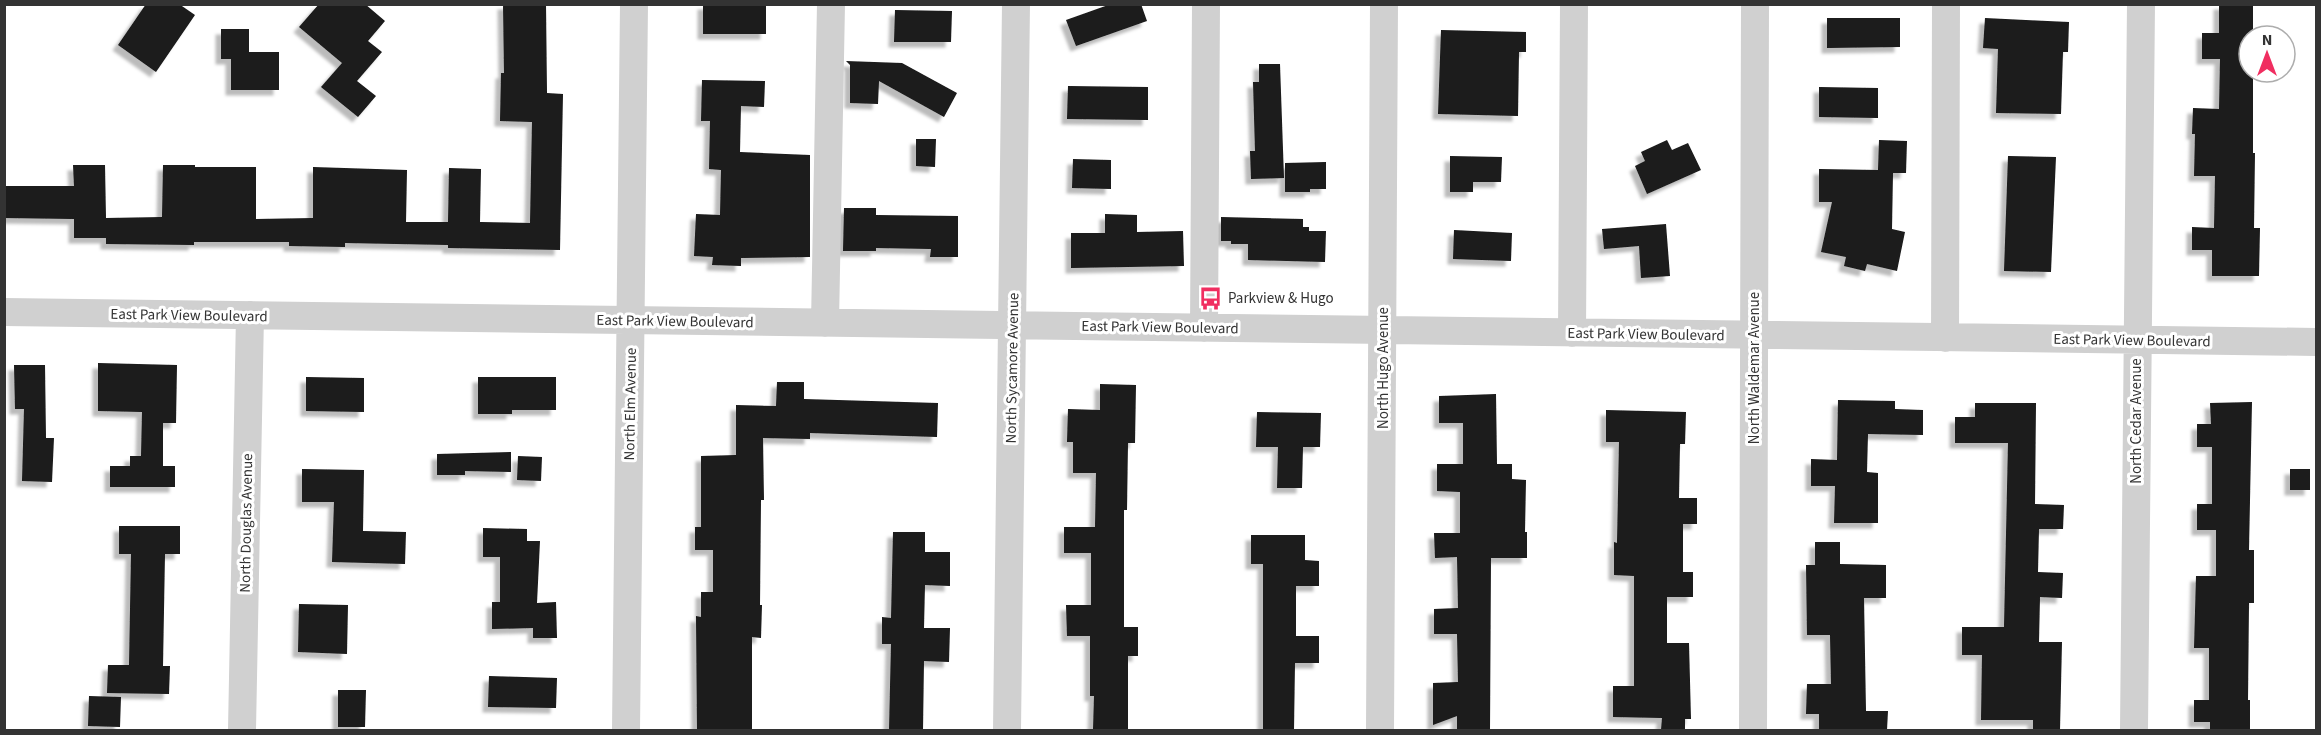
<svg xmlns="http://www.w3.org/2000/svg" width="2321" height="735" viewBox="0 0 2321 735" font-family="'Source Sans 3',sans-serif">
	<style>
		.building { fill: #1a1a1a; filter: url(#shadow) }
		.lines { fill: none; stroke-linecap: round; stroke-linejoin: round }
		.minor { stroke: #d0d0d0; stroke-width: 28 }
		.labels { text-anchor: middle; stroke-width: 6; stroke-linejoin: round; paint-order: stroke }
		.poi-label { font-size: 15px; fill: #333; stroke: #fff; text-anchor: start }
		.street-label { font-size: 15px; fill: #333; stroke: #fff }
	</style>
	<defs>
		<filter id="shadow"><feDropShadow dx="-5.5" dy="5.5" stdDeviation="1.5" flood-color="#0004"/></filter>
	</defs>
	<rect width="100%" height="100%" fill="#fff"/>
	<!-- building -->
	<path class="building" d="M 146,4 L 179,4 L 195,15 L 156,72 L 118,45 Z
		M 319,4 L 365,4 L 385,21 L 368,41 L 382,52 L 357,81 L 376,96 L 358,117 L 321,87 L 342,63 L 299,27 Z
		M 503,4 L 546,4 L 547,93 L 563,94 L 560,250 L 448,248 L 448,245 L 345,243 L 345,247 L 289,246 L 289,242 L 194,242 L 194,245 L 106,244 L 106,238 L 74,238 L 74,219 L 4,218 L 4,186 L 74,186 L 73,165 L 105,165 L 106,218 L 162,217 L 163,165 L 195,165 L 195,167 L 256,167 L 256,219 L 313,218 L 313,167 L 407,170 L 406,222 L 448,222 L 449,168 L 481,169 L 480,222 L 530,223 L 532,122 L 500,121 L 501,73 L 504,73 Z
		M 703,4 L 766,4 L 766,34 L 703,34 Z
		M 1111,4 L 1141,4 L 1147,21 L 1076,46 L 1066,20 Z
		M 2219,4 L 2253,4 L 2253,36 L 2249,36 L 2249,76 L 2253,76 L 2253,153 L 2255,153 L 2254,228 L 2260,228 L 2259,276 L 2212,276 L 2212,250 L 2192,250 L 2192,227 L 2214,228 L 2215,176 L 2194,176 L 2195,134 L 2192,134 L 2193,108 L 2219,109 L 2220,59 L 2202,59 L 2202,33 L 2219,33 Z
		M 895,10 L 952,11 L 951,42 L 894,42 Z
		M 1827,18 L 1900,18 L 1900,47 L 1827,48 Z
		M 1985,18 L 2069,22 L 2068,52 L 2063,52 L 2061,114 L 1996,113 L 1998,49 L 1983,48 Z
		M 221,29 L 249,29 L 249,52 L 279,52 L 279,90 L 231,90 L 231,59 L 221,59 Z
		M 1441,30 L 1526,32 L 1526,52 L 1519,52 L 1518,116 L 1438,114 Z
		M 846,61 L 902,63 L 957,93 L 944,117 L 879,81 L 878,104 L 850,103 L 850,65 Z
		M 1259,64 L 1280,64 L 1284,178 L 1251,179 L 1250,151 L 1255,151 L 1253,82 L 1259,82 Z
		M 702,80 L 765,81 L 764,107 L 741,106 L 740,152 L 810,155 L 810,257 L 741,258 L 741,266 L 712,265 L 713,257 L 694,256 L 696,214 L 720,215 L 721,170 L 709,169 L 710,121 L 701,121 Z
		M 1068,86 L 1148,87 L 1148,120 L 1067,119 Z
		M 1819,87 L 1878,88 L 1878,118 L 1819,117 Z
		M 916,139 L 936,139 L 935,167 L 916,166 Z
		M 1667,140 L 1672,150 L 1688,143 L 1701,170 L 1647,194 L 1635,166 L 1645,161 L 1641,152 Z
		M 1879,140 L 1907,141 L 1906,173 L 1893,173 L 1892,229 L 1905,232 L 1897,271 L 1867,264 L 1865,271 L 1844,266 L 1846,257 L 1821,252 L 1832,202 L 1819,202 L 1819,169 L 1878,170 Z
		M 1450,156 L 1502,157 L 1501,182 L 1473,182 L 1473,192 L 1450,192 Z
		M 2008,156 L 2056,157 L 2051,272 L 2004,271 Z
		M 1073,159 L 1111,160 L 1111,189 L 1072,188 Z
		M 1326,162 L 1326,189 L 1310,189 L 1310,192 L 1285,192 L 1285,163 Z
		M 844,208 L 876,208 L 876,215 L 958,216 L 958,257 L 930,257 L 931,249 L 876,248 L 876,251 L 843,251 Z
		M 1105,214 L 1137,215 L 1137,232 L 1183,231 L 1184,266 L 1071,268 L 1071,233 L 1105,233 Z
		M 1221,217 L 1303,219 L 1303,227 L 1309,227 L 1309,231 L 1326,231 L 1325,262 L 1248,260 L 1248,244 L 1231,244 L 1231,241 L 1221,241 Z
		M 1666,224 L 1670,276 L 1641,278 L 1639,246 L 1604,249 L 1602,229 Z
		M 1454,230 L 1512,233 L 1511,261 L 1453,259 Z
		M 98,363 L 177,365 L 176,423 L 163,423 L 163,466 L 175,466 L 175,487 L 110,487 L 110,466 L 130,466 L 130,456 L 141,456 L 142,412 L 98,411 Z
		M 14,365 L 45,365 L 46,438 L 54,438 L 52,482 L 22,481 L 24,409 L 15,409 Z
		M 306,377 L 364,378 L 364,412 L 306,411 Z
		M 478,377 L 556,377 L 556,410 L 512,410 L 512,414 L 478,414 Z
		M 777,382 L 804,382 L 804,399 L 938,403 L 937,437 L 810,433 L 810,439 L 763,438 L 764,500 L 761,500 L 760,605 L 762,605 L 761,638 L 752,637 L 752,730 L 697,730 L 696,616 L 701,617 L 701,592 L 713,592 L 713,550 L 695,550 L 695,527 L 701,527 L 701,456 L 736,455 L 736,405 L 776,406 Z
		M 1100,384 L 1136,385 L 1135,443 L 1128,443 L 1127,510 L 1124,510 L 1124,627 L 1138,627 L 1138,656 L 1128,656 L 1128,730 L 1093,730 L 1094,696 L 1090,696 L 1090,636 L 1067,636 L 1066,605 L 1091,605 L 1091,553 L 1064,553 L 1064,527 L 1095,527 L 1096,473 L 1073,473 L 1073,442 L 1067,442 L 1068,409 L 1100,410 Z
		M 1496,394 L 1497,464 L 1512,464 L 1512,479 L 1526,480 L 1525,532 L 1527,532 L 1527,558 L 1491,558 L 1490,730 L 1457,730 L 1457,716 L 1433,725 L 1433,683 L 1458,682 L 1457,634 L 1434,634 L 1434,609 L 1458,608 L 1457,557 L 1435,558 L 1434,533 L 1460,533 L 1460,492 L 1437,491 L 1437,464 L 1463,464 L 1463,423 L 1439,423 L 1439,396 Z
		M 1838,400 L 1895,401 L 1895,409 L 1923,410 L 1923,435 L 1868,434 L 1867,472 L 1878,473 L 1878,523 L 1834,523 L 1835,486 L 1811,486 L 1811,459 L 1837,460 Z
		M 2252,402 L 2249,550 L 2254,550 L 2254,603 L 2249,603 L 2248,700 L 2250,700 L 2250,730 L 2210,730 L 2210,722 L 2194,722 L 2194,700 L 2209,700 L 2209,648 L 2194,648 L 2196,576 L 2216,576 L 2216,530 L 2197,530 L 2197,504 L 2212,504 L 2212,447 L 2197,447 L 2197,424 L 2211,424 L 2210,403 Z
		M 1975,403 L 2036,403 L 2035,504 L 2064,505 L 2063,529 L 2039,529 L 2038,572 L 2063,573 L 2062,598 L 2040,597 L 2039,642 L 2062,642 L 2060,730 L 2033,730 L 2033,720 L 1981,720 L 1982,655 L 1962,655 L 1962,627 L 2004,627 L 2008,443 L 1955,443 L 1955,417 L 1975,417 Z
		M 1606,410 L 1686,412 L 1685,444 L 1680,444 L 1679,498 L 1697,498 L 1697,524 L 1683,524 L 1683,572 L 1693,572 L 1693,597 L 1667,597 L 1667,643 L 1689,643 L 1691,719 L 1685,719 L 1685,730 L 1661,730 L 1662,718 L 1613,717 L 1613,686 L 1634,686 L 1634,576 L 1614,575 L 1614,542 L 1617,543 L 1619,442 L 1606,442 Z
		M 1257,412 L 1321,413 L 1320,447 L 1303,447 L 1302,488 L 1277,488 L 1278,447 L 1256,447 Z
		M 511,452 L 511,472 L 465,471 L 465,475 L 437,475 L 437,454 Z
		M 518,456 L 542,457 L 541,481 L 517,480 Z
		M 302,469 L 364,470 L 363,531 L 406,532 L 405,564 L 332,562 L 334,502 L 302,502 Z
		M 2290,469 L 2310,469 L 2310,490 L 2290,490 Z
		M 119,526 L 180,526 L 180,554 L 165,554 L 163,666 L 170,666 L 169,694 L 107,693 L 108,665 L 129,665 L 131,554 L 119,554 Z
		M 483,528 L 527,529 L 527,541 L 540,541 L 537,603 L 556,602 L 557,638 L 533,638 L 533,628 L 492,629 L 492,602 L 500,602 L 500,557 L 483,557 Z
		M 893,532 L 925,532 L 925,552 L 950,552 L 950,586 L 925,585 L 924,628 L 950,628 L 949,662 L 924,661 L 923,730 L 889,730 L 891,644 L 882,644 L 882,617 L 891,618 Z
		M 1251,535 L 1305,535 L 1305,560 L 1319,561 L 1319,586 L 1296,586 L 1296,636 L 1319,636 L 1319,663 L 1295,663 L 1294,730 L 1263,730 L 1263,564 L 1251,564 Z
		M 1815,542 L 1840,542 L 1840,564 L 1886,565 L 1886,598 L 1864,598 L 1866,711 L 1888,711 L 1887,730 L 1819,730 L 1819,714 L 1806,714 L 1807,684 L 1831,684 L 1830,635 L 1807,635 L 1806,565 L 1815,565 Z
		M 299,604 L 348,605 L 347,654 L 298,652 Z
		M 489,676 L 557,678 L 556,708 L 488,707 Z
		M 338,690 L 366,690 L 365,727 L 338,727 Z
		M 89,696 L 121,697 L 120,727 L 88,726 Z"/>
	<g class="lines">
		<!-- minor -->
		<path class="minor" d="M 4,312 L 2316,342
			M 825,323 L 831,4
			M 1204,328 L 1206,4
			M 1572,333 L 1574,4
			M 1945,338 L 1946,4
			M 242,730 L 250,315
			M 626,730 L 634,4
			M 1007,730 L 1016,4
			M 1380,730 L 1384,4
			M 1753,730 L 1755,4
			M 2134,730 L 2141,4"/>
	</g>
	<!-- icons -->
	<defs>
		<symbol id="bus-bare" viewBox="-9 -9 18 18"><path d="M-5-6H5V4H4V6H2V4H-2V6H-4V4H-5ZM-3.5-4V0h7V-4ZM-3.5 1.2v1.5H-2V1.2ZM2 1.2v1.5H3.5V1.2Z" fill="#f02e60" stroke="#fff" stroke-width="2.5" paint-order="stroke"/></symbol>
	</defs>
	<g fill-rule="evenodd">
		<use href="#bus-bare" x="1194" y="282" width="33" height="33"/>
	</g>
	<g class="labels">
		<!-- poi labels -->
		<g class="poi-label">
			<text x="1228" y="303">Parkview &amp; Hugo</text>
		</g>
		<!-- street labels -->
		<g class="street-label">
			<text transform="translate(189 315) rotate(1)" y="5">East Park View Boulevard</text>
			<text transform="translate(675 321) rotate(1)" y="5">East Park View Boulevard</text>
			<text transform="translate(1160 327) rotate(1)" y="5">East Park View Boulevard</text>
			<text transform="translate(1646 334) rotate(1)" y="5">East Park View Boulevard</text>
			<text transform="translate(2132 340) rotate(1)" y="5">East Park View Boulevard</text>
			<text transform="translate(1012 368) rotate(-89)" y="5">North Sycamore Avenue</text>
			<text transform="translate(1383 368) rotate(-90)" y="5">North Hugo Avenue</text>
			<text transform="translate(1754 368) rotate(-90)" y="5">North Waldemar Avenue</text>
			<text transform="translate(630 404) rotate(-89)" y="5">North Elm Avenue</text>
			<text transform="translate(2136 421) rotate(-90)" y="5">North Cedar Avenue</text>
			<text transform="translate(246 523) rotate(-89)" y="5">North Douglas Avenue</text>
		</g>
	</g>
	<!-- border -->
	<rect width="2321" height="735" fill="none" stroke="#333333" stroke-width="12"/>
	<!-- north arrow -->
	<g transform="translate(2267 54)"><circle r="28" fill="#ffffff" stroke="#adadad" stroke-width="1.5"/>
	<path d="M0-4.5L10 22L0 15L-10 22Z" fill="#f02e60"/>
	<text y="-9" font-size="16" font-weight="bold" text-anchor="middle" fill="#333333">N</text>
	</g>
</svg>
